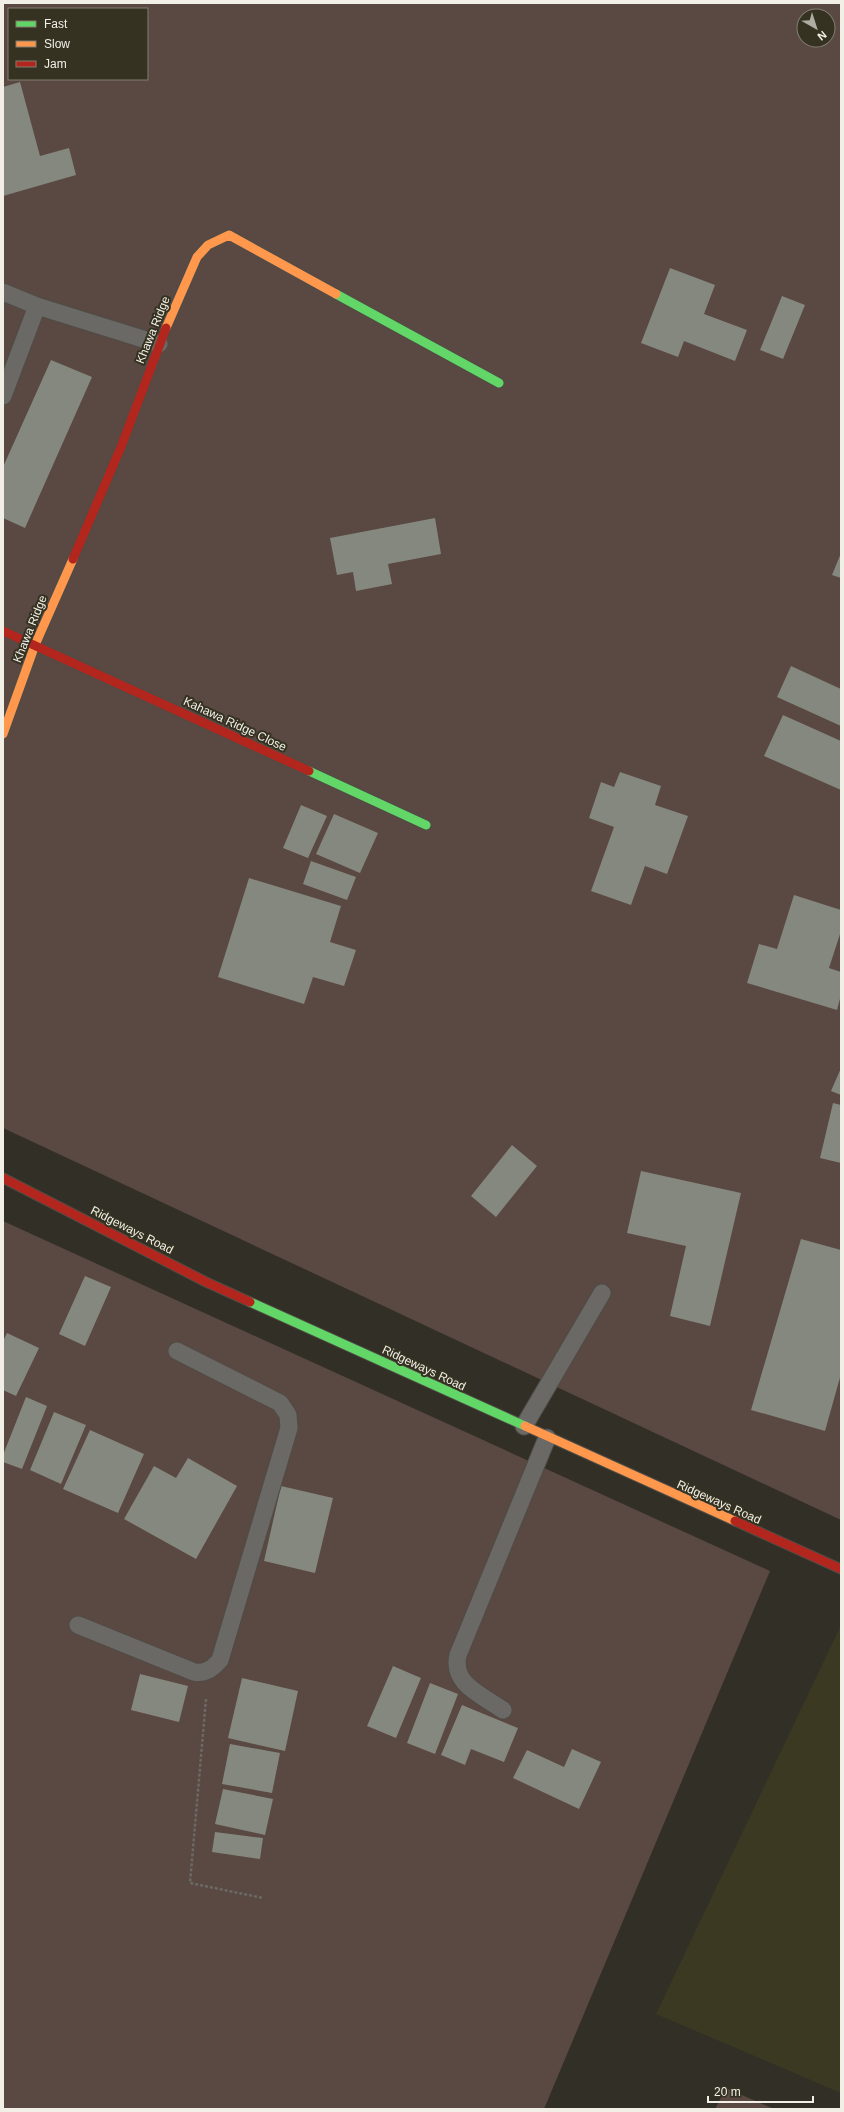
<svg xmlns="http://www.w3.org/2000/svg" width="844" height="2112" viewBox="0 0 844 2112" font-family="Helvetica,sans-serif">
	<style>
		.built { fill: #3c3923 }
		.green { fill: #5a4842; fill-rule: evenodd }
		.building { fill: #85887e }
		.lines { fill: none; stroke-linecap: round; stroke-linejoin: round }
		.lane-casing { stroke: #4f4d46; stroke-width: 19 }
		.fast-casing { stroke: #4f4d46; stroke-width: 11 }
		.slow-casing { stroke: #4f4d46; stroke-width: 11 }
		.jam-casing { stroke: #4f4d46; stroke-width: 11 }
		.path { stroke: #6b6a66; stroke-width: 2.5; stroke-dasharray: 3 2; stroke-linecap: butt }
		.lane { stroke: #6b6966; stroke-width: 17 }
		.fast { stroke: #63d668; stroke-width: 9 }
		.slow { stroke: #ff974d; stroke-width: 9 }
		.jam { stroke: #b3261e; stroke-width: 9 }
		.labels { text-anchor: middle; stroke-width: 4; stroke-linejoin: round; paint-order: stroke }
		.street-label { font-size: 12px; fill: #f2f0e6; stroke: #353222 }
	</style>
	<rect width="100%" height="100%" fill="#312f26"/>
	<!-- built -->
	<path class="built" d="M 841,1625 L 841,2093 L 656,2014 Z"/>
	<!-- green -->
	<path class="green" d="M 3,3 L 841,3 L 841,1520 L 3,1128 ZM 9,9 L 147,9 L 147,79 L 9,79 ZM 804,16 L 828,16 L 828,40 L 804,40 Z
		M 3,1221 L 770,1571 L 544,2109 L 3,2109 Z
		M 726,2088 L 774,2109 L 715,2109 Z"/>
	<!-- building -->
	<path class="building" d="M 20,82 L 40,156 L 69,148 L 76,175 L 3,196 L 3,87 Z
		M 670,268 L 715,285 L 704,314 L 747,330 L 735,361 L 684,341 L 678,357 L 641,343 Z
		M 782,296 L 805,305 L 783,359 L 760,350 Z
		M 51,360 L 92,377 L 25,528 L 3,518 L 3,467 Z
		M 435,518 L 441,554 L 388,564 L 392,584 L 356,591 L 353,572 L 337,575 L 330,538 Z
		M 841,553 L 841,578 L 832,575 Z
		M 791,666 L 841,689 L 841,726 L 777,697 Z
		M 783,715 L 841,741 L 841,790 L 764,756 Z
		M 620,772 L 661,786 L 655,805 L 688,816 L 667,874 L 645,866 L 631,905 L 591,891 L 614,827 L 589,818 L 601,782 L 614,787 Z
		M 301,805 L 327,816 L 308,858 L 283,848 Z
		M 334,814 L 378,833 L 360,873 L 316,854 Z
		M 311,861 L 356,877 L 347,900 L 303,884 Z
		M 249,878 L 341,906 L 330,942 L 356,950 L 344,986 L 313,977 L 304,1004 L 218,977 Z
		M 794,895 L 841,910 L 841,931 L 829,968 L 841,972 L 841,995 L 837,1010 L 747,983 L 759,944 L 777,949 Z
		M 841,1068 L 841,1095 L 831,1091 Z
		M 833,1103 L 841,1105 L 841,1163 L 820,1158 Z
		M 512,1145 L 537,1166 L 496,1217 L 471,1196 Z
		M 641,1171 L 741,1193 L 710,1326 L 670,1316 L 686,1246 L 627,1233 Z
		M 801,1239 L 841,1250 L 841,1374 L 825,1431 L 751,1410 Z
		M 85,1276 L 111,1287 L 85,1346 L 59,1334 Z
		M 7,1333 L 39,1348 L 16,1396 L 3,1390 L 3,1341 Z
		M 26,1397 L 47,1406 L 22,1469 L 3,1462 L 3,1455 Z
		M 54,1412 L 86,1425 L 61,1484 L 30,1470 Z
		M 90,1430 L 144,1454 L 118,1513 L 63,1489 Z
		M 188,1458 L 237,1486 L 196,1559 L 124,1519 L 154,1466 L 176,1478 Z
		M 281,1486 L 333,1498 L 315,1573 L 264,1561 Z
		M 393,1666 L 421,1678 L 396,1738 L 367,1726 Z
		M 140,1674 L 188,1686 L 179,1722 L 131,1710 Z
		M 242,1678 L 298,1691 L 285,1751 L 228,1738 Z
		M 430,1683 L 458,1694 L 435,1754 L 407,1743 Z
		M 462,1705 L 518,1728 L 504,1762 L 471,1749 L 465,1765 L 441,1755 Z
		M 230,1744 L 280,1753 L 272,1793 L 222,1784 Z
		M 572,1749 L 601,1762 L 579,1809 L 513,1778 L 527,1750 L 564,1767 Z
		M 223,1789 L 273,1799 L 265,1835 L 215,1824 Z
		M 215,1832 L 263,1838 L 260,1859 L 212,1852 Z"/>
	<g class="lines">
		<defs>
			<path id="lane" d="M 3,292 L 37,306 L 159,344
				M 3,396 L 37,306
				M 524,1426 L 602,1293
				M 78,1625 L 194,1672 C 206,1674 213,1668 220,1660 L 289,1428 L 288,1415 L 280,1403 L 177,1351
				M 503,1710 C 482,1695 451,1684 458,1655 L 547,1438"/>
			<path id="fast" d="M 336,294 L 499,383
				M 309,771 L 426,825
				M 250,1302 L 525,1426"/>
			<path id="slow" d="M 166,328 L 197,257 L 208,245 L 229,235 L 336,294
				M 3,734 L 35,645 L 73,559
				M 525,1426 L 735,1521"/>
			<path id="jam" d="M 73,559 L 121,447 L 166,328
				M 3,631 L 309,771
				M 3,1178 L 206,1282 L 250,1302
				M 735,1521 L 841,1569"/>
		</defs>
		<!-- lane casing -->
		<use href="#lane" class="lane-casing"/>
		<!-- fast casing -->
		<use href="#fast" class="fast-casing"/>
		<!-- slow casing -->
		<use href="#slow" class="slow-casing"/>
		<!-- jam casing -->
		<use href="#jam" class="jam-casing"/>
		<!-- path -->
		<path class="path" d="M 206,1699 L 190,1883 L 263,1898"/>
		<!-- lane -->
		<use href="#lane" class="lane"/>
		<!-- fast -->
		<use href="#fast" class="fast"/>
		<!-- slow -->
		<use href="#slow" class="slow"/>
		<!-- jam -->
		<use href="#jam" class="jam"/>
	</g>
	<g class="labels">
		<!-- street labels -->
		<g class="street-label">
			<text transform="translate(153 330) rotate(-68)" y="4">Khawa Ridge</text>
			<text transform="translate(30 629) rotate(-68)" y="4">Khawa Ridge</text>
			<text transform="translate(235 724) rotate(25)" y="4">Kahawa Ridge Close</text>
			<text transform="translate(132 1230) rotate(27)" y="4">Ridgeways Road</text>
			<text transform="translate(424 1368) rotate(25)" y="4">Ridgeways Road</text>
			<text transform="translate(719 1502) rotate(24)" y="4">Ridgeways Road</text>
		</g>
	</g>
	<!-- border -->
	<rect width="844" height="2112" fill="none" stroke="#f2f0e6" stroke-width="8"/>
	<!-- legend -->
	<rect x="8" y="8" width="140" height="72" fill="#353222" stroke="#817e70"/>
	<rect x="16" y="21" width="20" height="6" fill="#63d668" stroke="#817e70"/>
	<text x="44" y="28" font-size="12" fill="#f2f0e6">Fast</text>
	<rect x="16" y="41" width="20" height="6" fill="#ff974d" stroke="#817e70"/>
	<text x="44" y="48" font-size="12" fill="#f2f0e6">Slow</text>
	<rect x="16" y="61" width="20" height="6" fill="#b3261e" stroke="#817e70"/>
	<text x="44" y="68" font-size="12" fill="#f2f0e6">Jam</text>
	<!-- north arrow -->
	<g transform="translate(816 28) rotate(141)"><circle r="19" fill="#353222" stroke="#817e70"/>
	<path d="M0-3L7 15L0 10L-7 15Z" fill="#aeaca3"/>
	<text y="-6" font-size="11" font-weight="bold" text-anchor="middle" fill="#f2f0e6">N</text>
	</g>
	<!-- scale -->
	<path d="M708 2096v6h105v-6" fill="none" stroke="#f2f0e6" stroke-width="2"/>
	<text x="714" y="2096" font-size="12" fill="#f2f0e6" stroke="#353222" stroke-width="3" paint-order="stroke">20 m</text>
</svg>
